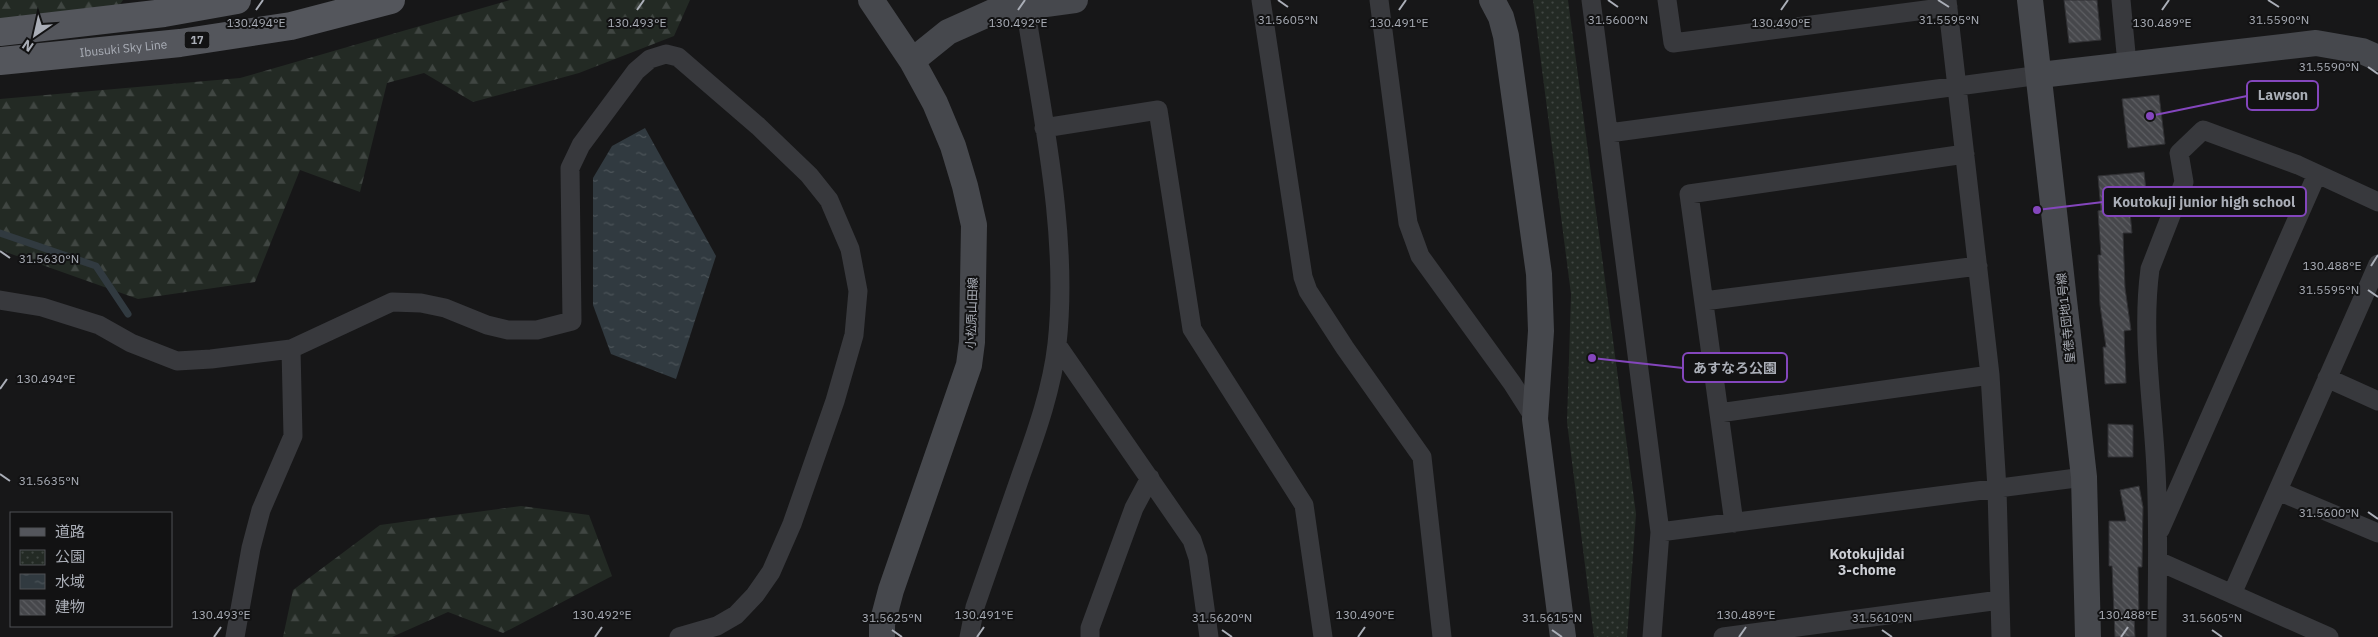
<svg xmlns="http://www.w3.org/2000/svg" width="2378" height="637" viewBox="0 0 2378 637" font-family="'IBM Plex Sans','Noto Sans JP',sans-serif">
	<style>
		.forest { fill: url(#forest-firs) }
		.park { fill: url(#park-dots) }
		.water { fill: url(#water-ripples) }
		.lines { fill: none; stroke-linecap: round; stroke-linejoin: round }
		.stream { stroke: #313a40; stroke-width: 7 }
		.building { fill: url(#building-back-hatch); stroke: #313134 }
		.street { stroke: #38393d; stroke-width: 19 }
		.secondary { stroke: #46484d; stroke-width: 26 }
		.primary { stroke: #54565c; stroke-width: 28 }
		.ticks { fill: none; stroke: #aaaeb7; stroke-width: 2 }
		.labels { text-anchor: middle; stroke-width: 4; stroke-linejoin: round; paint-order: stroke }
		.shield { fill: #121213; stroke: #7c7f86; stroke-width: 1 }
		.shield-label { font-size: 11px; font-weight: bold; fill: #aaaeb7 }
		.street-label { font-size: 12px; fill: #aaaeb7; stroke: #121213 }
		.neighbourhood-label { font-size: 14px; font-weight: bold; fill: #cbcdd3; stroke: #121213 }
		.ticks-label { font-size: 12px; text-anchor: middle; fill: #aaaeb7; stroke: #121213; stroke-width: 4; stroke-linejoin: round; paint-order: stroke }
		.leader { fill: none; stroke: #8446bd; stroke-width: 2 }
		.callout-dot { fill: #8446bd; stroke: #121213; stroke-width: 2 }
		.callout { fill: #121213; stroke: #8446bd; stroke-width: 2 }
		.callout-label { font-size: 14px; text-anchor: middle; font-weight: bold; fill: #aaaeb7 }
	</style>
	<defs>
		<pattern id="forest-firs" width="22" height="20" patternUnits="userSpaceOnUse" patternTransform="scale(1.25)"><rect width="22" height="20" fill="#232a24"/><path d="M5 1l3.5 6h-7zM16 11l3.5 6h-7z" fill="#404642"/></pattern>
		<pattern id="park-dots" width="8" height="8" patternUnits="userSpaceOnUse" patternTransform="scale(1.25)"><rect width="8" height="8" fill="#232a24"/><path d="M2 2h.1M6 6h.1" fill="none" stroke="#404642" stroke-width="1.8" stroke-linecap="round"/></pattern>
		<pattern id="water-ripples" width="26" height="14" patternUnits="userSpaceOnUse" patternTransform="scale(1.25)"><rect width="26" height="14" fill="#313a40"/><path d="M2 4q2-2 4 0t4 0M15 11q2-2 4 0t4 0" fill="none" stroke="#4c5459"/></pattern>
		<pattern id="building-back-hatch" width="6" height="6" patternUnits="userSpaceOnUse" patternTransform="scale(1.25)"><rect width="6" height="6" fill="#46474b"/><path d="M-1 5l2 2M0 0l6 6M5-1l2 2" fill="none" stroke="#5e5f63"/></pattern>
	</defs>
	<rect width="100%" height="100%" fill="#171718"/>
	<!-- forest -->
	<path class="forest" d="M 0,0 L 123,0 L 119,6 L 0,19 Z
		M 510,0 L 690,0 L 674,36 L 579,73 L 473,102 L 424,73 L 387,83 L 360,192 L 300,170 L 255,282 L 138,299 L 0,250 L 0,99 L 240,78 Z
		M 521,506 L 589,515 L 612,576 L 503,633 L 448,612 L 392,637 L 283,637 L 293,590 L 380,525 Z"/>
	<!-- park -->
	<path class="park" d="M 1533,0 L 1568,0 L 1636,514 L 1627,637 L 1594,637 L 1567,422 L 1571,294 Z"/>
	<!-- water -->
	<path class="water" d="M 645,128 L 716,256 L 676,379 L 611,354 L 593,305 L 593,178 L 612,146 Z"/>
	<g class="lines">
		<!-- stream -->
		<path class="stream" d="M 0,233 L 96,266 L 128,314"/>
	</g>
	<!-- building -->
	<path class="building" d="M 2064,0 L 2097,0 L 2101,40 L 2069,43 Z
		M 2159,95 L 2165,144 L 2128,148 L 2122,99 Z
		M 2144,172 L 2147,200 L 2129,202 L 2132,233 L 2123,233 L 2125,288 L 2131,330 L 2124,331 L 2126,383 L 2105,384 L 2103,347 L 2106,347 L 2100,305 L 2098,255 L 2101,255 L 2098,211 L 2101,210 L 2098,176 Z
		M 2108,424 L 2133,425 L 2133,457 L 2108,457 Z
		M 2139,486 L 2143,507 L 2142,567 L 2138,567 L 2139,615 L 2134,615 L 2135,637 L 2115,637 L 2112,566 L 2109,566 L 2109,521 L 2126,521 L 2120,490 Z"/>
	<g class="lines">
		<!-- street -->
		<path class="street" d="M 1261,0 L 1303,277 L 1308,291 L 1345,348 L 1422,457 L 1442,637
			M 1379,0 L 1408,223 L 1420,256 L 1512,383 L 1535,419
			M 1591,0 L 1660,532 L 1652,637
			M 1667,0 L 1673,43 L 1948,7
			M 1947,0 L 1990,375 L 1997,489 L 2001,637
			M 2121,0 L 2127,64
			M 1044,128 L 1158,110 L 1192,329 L 1304,505 L 1323,637
			M 1609,133 L 2040,75
			M 0,300 L 42,307 L 99,325 L 131,343 L 177,361 L 211,359 L 291,349 L 392,302 L 421,303 L 445,308 L 487,325 L 508,330 L 537,330 L 572,321 L 570,168 L 581,145 L 636,71 L 650,59 L 666,54 L 678,57 L 758,126 L 809,175 L 829,200 L 850,249 L 858,291 L 854,335 L 835,401 L 792,524 L 771,572 L 755,595 L 736,615 L 717,626 L 679,637
			M 1704,301 L 1978,266
			M 1057,345 L 1192,540 L 1198,558 L 1209,637
			M 2327,378 L 2378,401
			M 1719,413 L 1990,375
			M 2278,491 L 2378,533
			M 1734,523 L 1689,194 L 1965,154
			M 2160,530 L 2317,174
			M 1660,532 L 2084,477
			M 2158,561 L 2329,637
			M 2232,594 L 2378,264
			M 235,637 L 251,548 L 261,510 L 293,436 L 291,349
			M 969,637 L 975,607 C 991,562 1006,517 1022,472 C 1037,431 1052,388 1057,344 C 1069,235 1042,115 1025,6
			M 1090,637 L 1090,628 L 1134,508 L 1150,478
			M 1723,637 L 2000,600
			M 2157,637 C 2157,581 2159,526 2156,470 C 2153,403 2141,336 2150,269 L 2184,182 L 2179,153 L 2203,130 L 2298,165 L 2378,202"/>
		<!-- secondary -->
		<path class="secondary" d="M 871,0 L 912,61 L 935,103 L 953,146 L 965,186 L 974,225 L 972,342 L 969,365 L 891,590 L 882,624 L 882,637
			M 1492,0 L 1501,17 L 1506,36 L 1539,274 L 1541,331 L 1535,419 L 1563,637
			M 2030,0 L 2084,477 L 2088,637
			M 912,61 L 948,32 L 995,11 L 1075,0
			M 2040,75 L 2316,43 L 2362,51 L 2378,58"/>
		<!-- primary -->
		<g class="primary">
			<path d="M 0,32 L 164,13 L 237,0"/>
			<path id="s1" d="M 0,61 L 180,43 L 291,26 L 391,0"/>
		</g>
	</g>
	<!-- ticks -->
	<path class="ticks" d="M 1278,0 L 1288,7M 1608,0 L 1618,7M 1938,0 L 1949,7M 2268,0 L 2279,7M 256,10 L 263,0M 637,10 L 644,0M 1018,10 L 1025,0M 1399,10 L 1406,0M 1781,10 L 1788,0M 2162,10 L 2169,0M 2368,67 L 2378,74M 0,251 L 10,258M 2371,266 L 2378,255M 2368,290 L 2378,297M 0,389 L 7,379M 0,474 L 10,481M 2368,512 L 2378,519M 892,630 L 902,637M 1222,630 L 1232,637M 1552,630 L 1562,637M 1882,630 L 1892,637M 2212,630 L 2222,637M 214,637 L 221,627M 595,637 L 602,627M 977,637 L 984,627M 1358,637 L 1365,627M 1739,637 L 1746,627M 2121,637 L 2128,627"/>
	<g class="labels">
		<!-- shield labels -->
		<rect class="shield" x="184.5" y="31.5" width="25" height="17" rx="4"/>
		<g class="shield-label">
			<text x="197" y="44">17</text>
		</g>
		<!-- street labels -->
		<g class="street-label">
			<text dy="4" stroke="none"><textPath href="#s1" startOffset="124">Ibusuki Sky Line</textPath></text>
			<text transform="translate(972 313) rotate(-88)" y="4">小松原山田線</text>
			<text transform="translate(2066 318) rotate(-96)" y="4">皇徳寺団地1号線</text>
		</g>
		<!-- neighbourhood labels -->
		<g class="neighbourhood-label">
			<text x="1867" y="559">Kotokujidai<tspan x="1867" dy="16">3-chome</tspan></text>
		</g>
	</g>
	<g class="ticks-label">
		<text x="1288" y="24">31.5605°N</text>
		<text x="1618" y="24">31.5600°N</text>
		<text x="1949" y="24">31.5595°N</text>
		<text x="2279" y="24">31.5590°N</text>
		<text x="256" y="27">130.494°E</text>
		<text x="637" y="27">130.493°E</text>
		<text x="1018" y="27">130.492°E</text>
		<text x="1399" y="27">130.491°E</text>
		<text x="1781" y="27">130.490°E</text>
		<text x="2162" y="27">130.489°E</text>
		<text x="2329" y="71">31.5590°N</text>
		<text x="49" y="263">31.5630°N</text>
		<text x="2332" y="270">130.488°E</text>
		<text x="2329" y="294">31.5595°N</text>
		<text x="46" y="383">130.494°E</text>
		<text x="49" y="485">31.5635°N</text>
		<text x="2329" y="517">31.5600°N</text>
		<text x="221" y="619">130.493°E</text>
		<text x="602" y="619">130.492°E</text>
		<text x="984" y="619">130.491°E</text>
		<text x="1365" y="619">130.490°E</text>
		<text x="1746" y="619">130.489°E</text>
		<text x="2128" y="619">130.488°E</text>
		<text x="892" y="622">31.5625°N</text>
		<text x="1222" y="622">31.5620°N</text>
		<text x="1552" y="622">31.5615°N</text>
		<text x="1882" y="622">31.5610°N</text>
		<text x="2212" y="622">31.5605°N</text>
	</g>
	<!-- callouts -->
	<path class="leader" d="M2150 116L2247 96M2037 210L2103 202M1592 358L1683 368"/>
	<g class="callout-dot">
		<circle cx="2150" cy="116" r="5"/>
		<circle cx="2037" cy="210" r="5"/>
		<circle cx="1592" cy="358" r="5"/>
	</g>
	<g class="callout">
		<rect x="2247" y="81" width="71" height="29" rx="5"/>
		<rect x="2103" y="187" width="203" height="29" rx="5"/>
		<rect x="1683" y="353" width="104" height="29" rx="5"/>
	</g>
	<g class="callout-label">
		<text x="2283" y="100">Lawson</text>
		<text x="2204" y="207">Koutokuji junior high school</text>
		<text x="1735" y="373">あすなろ公園</text>
	</g>
	<!-- legend -->
	<rect x="10" y="512" width="162" height="115" fill="#121213" stroke="#4f5055"/>
	<rect x="20" y="528" width="25" height="8" fill="#54565c" stroke="#4f5055"/>
	<text x="55" y="537" font-size="15" fill="#aaaeb7">道路</text>
	<rect x="20" y="550" width="25" height="15" fill="url(#park-dots)" stroke="#4f5055"/>
	<text x="55" y="562" font-size="15" fill="#aaaeb7">公園</text>
	<rect x="20" y="574" width="25" height="15" fill="url(#water-ripples)" stroke="#4f5055"/>
	<text x="55" y="587" font-size="15" fill="#aaaeb7">水域</text>
	<rect x="20" y="600" width="25" height="15" fill="url(#building-back-hatch)" stroke="#4f5055"/>
	<text x="55" y="612" font-size="15" fill="#aaaeb7">建物</text>
	<!-- north arrow -->
	<g transform="translate(35 35) rotate(214)" stroke="#121213" stroke-width="4" paint-order="stroke">
	<path d="M0-4L9 19L0 12L-9 19Z" fill="#aaaeb7"/>
	<text y="-8" font-size="14" font-weight="bold" text-anchor="middle" fill="#aaaeb7">N</text>
	</g>
</svg>
